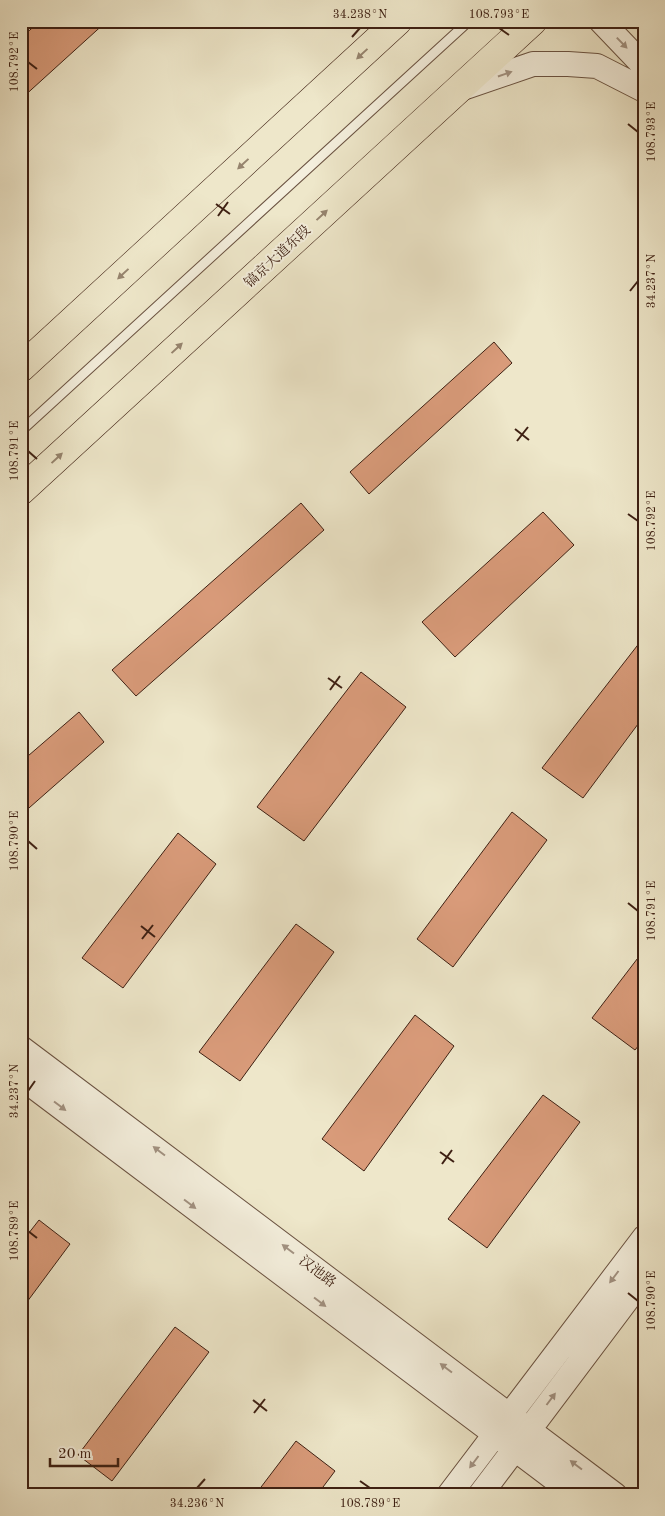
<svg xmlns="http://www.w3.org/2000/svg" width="665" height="1516" viewBox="0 0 665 1516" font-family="'Old Standard TT','Noto Serif SC',serif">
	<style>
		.building { fill: #d99b7a; stroke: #3e2013 }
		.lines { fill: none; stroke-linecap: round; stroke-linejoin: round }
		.service-casing { stroke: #6a5241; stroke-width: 11 }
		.tertiary-casing { stroke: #6a5241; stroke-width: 26 }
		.primary-casing { stroke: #3e2013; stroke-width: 29 }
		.service { stroke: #f4efdd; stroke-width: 9 }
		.tertiary { stroke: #f4efdd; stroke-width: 24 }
		.primary { stroke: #eee7ca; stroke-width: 28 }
		.oneway { fill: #a29282 }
		.oneway2 { fill: #96846e }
		.ticks { fill: none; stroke: #3e2013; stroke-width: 2 }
		.labels { text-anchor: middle; stroke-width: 4; stroke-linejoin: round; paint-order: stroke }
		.street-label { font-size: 14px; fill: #3e2013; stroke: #f4efdd }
		.neatline { fill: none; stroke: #3e2013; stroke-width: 2 }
		.ticks-label { font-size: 12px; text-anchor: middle; fill: #3e2013 }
	</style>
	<rect width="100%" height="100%" fill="#eee7ca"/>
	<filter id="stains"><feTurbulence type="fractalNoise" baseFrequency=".004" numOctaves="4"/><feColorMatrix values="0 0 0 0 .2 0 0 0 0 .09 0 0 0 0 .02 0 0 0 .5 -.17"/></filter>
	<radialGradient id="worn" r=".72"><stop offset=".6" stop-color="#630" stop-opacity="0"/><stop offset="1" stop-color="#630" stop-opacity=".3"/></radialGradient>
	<!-- building -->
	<path class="building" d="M 40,21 L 107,21 L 21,99 L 21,38 Z
		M 494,342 L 512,363 L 369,494 L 350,472 Z
		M 301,503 L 324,530 L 136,696 L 112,670 Z
		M 543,512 L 574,545 L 455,657 L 422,622 Z
		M 644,637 L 644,716 L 583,798 L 542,768 Z
		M 361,672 L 406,707 L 304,841 L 257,807 Z
		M 79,712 L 104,742 L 21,815 L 21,762 Z
		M 512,812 L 547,840 L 453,967 L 417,939 Z
		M 178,833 L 216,864 L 123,988 L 82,958 Z
		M 296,924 L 334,952 L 240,1081 L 199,1052 Z
		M 644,950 L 644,1039 L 635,1050 L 592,1018 Z
		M 415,1015 L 454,1046 L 364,1171 L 322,1139 Z
		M 543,1095 L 580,1122 L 487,1248 L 448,1219 Z
		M 39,1220 L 70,1244 L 21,1310 L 21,1243 Z
		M 175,1327 L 209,1352 L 112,1481 L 78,1455 Z
		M 296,1441 L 335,1471 L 317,1495 L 255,1495 Z"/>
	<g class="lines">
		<defs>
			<path id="service" d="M 21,431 L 469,21"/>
			<path id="tertiary" d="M 601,21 L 644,66
				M 460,89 L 533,64 L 568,64 L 597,66 L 644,90
				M 21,1048 L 615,1495
				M 21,1077 L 576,1495
				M 449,1495 L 644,1238
				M 480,1495 L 644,1277"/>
			<path id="primary" d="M 21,368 L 398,21
				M 21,491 L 533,21"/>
		</defs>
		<!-- service casing -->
		<use href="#service" class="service-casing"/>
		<!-- tertiary casing -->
		<use href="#tertiary" class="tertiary-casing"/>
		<!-- primary casing -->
		<use href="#primary" class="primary-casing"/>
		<!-- service -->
		<use href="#service" class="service"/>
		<!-- tertiary -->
		<use href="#tertiary" class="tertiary"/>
		<!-- primary -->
		<use href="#primary" class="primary"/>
	</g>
	<!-- one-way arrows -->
	<defs><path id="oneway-solid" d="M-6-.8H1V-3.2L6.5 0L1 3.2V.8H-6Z" transform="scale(1.25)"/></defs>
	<g class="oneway">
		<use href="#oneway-solid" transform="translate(622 43) rotate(46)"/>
		<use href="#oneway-solid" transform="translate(505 74) rotate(-19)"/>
		<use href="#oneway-solid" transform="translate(60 1106) rotate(37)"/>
		<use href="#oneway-solid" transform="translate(159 1151) rotate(-143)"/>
		<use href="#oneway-solid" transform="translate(190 1204) rotate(37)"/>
		<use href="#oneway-solid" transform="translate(288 1249) rotate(-143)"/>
		<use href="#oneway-solid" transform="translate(614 1277) rotate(127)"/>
		<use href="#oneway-solid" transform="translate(320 1302) rotate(37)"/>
		<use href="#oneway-solid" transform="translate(446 1368) rotate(-143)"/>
		<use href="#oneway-solid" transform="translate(551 1399) rotate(-53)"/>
		<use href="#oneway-solid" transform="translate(474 1462) rotate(127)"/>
		<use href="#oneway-solid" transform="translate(576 1465) rotate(-143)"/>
	</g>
	<g class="oneway2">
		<use href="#oneway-solid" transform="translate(362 54) rotate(137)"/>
		<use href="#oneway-solid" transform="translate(243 164) rotate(137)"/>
		<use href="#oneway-solid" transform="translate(322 215) rotate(-43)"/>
		<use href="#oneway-solid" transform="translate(123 274) rotate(137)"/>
		<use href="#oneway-solid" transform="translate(177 348) rotate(-43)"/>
		<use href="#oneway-solid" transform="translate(57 458) rotate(-43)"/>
	</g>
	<!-- ticks -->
	<path class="ticks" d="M 499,28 L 509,35M 352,37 L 360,28M 28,62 L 37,69M 628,124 L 638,132M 216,204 L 230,214M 218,216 L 228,202M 630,291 L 638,281M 515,429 L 529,440M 517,441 L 528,427M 28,451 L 37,459M 628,514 L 638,521M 328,678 L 342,688M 330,690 L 340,676M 28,841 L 37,849M 628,903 L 638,911M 141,926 L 155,937M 142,939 L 153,925M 28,1091 L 35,1081M 440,1152 L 454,1162M 442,1164 L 452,1150M 28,1231 L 37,1238M 628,1293 L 638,1301M 253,1400 L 267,1411M 254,1413 L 265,1399M 360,1481 L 370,1488M 197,1488 L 205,1479"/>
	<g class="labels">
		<!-- street labels -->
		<g class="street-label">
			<text transform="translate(277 256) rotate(-43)" y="5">镐京大道东段</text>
			<text transform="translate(318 1271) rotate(37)" y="5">汉池路</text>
		</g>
	</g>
	<!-- margin -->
	<rect width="665" height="1516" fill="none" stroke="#eee7ca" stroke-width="55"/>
	<!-- scale -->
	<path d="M50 1458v8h68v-8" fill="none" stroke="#3e2013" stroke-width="2.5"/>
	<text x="58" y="1458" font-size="15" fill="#3e2013" stroke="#f4efdd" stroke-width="4" paint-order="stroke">20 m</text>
	<rect x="28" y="28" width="610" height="1460" class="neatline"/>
	<g class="ticks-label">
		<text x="360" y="18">34.238°N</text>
		<text x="499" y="18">108.793°E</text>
		<text transform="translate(14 62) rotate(-90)" y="4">108.792°E</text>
		<text transform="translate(651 132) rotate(-90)" y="4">108.793°E</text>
		<text transform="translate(651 281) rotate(-90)" y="4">34.237°N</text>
		<text transform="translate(14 451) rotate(-90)" y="4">108.791°E</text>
		<text transform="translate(651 521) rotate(-90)" y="4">108.792°E</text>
		<text transform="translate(14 841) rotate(-90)" y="4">108.790°E</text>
		<text transform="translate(651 911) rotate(-90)" y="4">108.791°E</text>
		<text transform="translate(14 1091) rotate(-90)" y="4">34.237°N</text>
		<text transform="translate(14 1231) rotate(-90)" y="4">108.789°E</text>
		<text transform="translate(651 1301) rotate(-90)" y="4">108.790°E</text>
		<text x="197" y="1507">34.236°N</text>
		<text x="370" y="1507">108.789°E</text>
	</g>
	<rect width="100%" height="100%" filter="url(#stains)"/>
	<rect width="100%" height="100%" fill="url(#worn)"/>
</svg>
